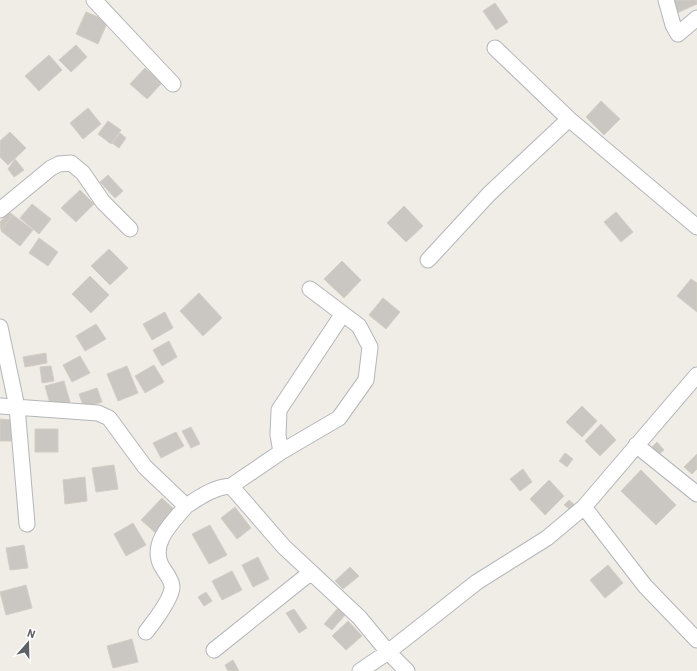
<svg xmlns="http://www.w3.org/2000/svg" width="697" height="671" viewBox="0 0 697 671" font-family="Barlow,sans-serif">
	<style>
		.building { fill: #cac7c2; stroke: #d3cec4 }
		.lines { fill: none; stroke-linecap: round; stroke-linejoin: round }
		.minor-casing { stroke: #b3b6ba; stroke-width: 17 }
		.minor { stroke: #fff; stroke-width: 15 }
	</style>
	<rect width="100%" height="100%" fill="#efede6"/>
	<!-- building -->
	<path class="building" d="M 671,0 L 697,0 L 697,4 L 677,13 Z
		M 495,3 L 508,22 L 496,30 L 483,11 Z
		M 86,12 L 108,21 L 98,44 L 76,34 Z
		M 76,45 L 87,57 L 71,72 L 59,60 Z
		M 49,55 L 62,70 L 39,91 L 25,76 Z
		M 145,68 L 162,83 L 147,99 L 130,84 Z
		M 601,101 L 620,119 L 604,135 L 586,117 Z
		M 88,108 L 101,124 L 83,139 L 70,123 Z
		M 108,121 L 121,130 L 111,144 L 98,134 Z
		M 10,132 L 26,148 L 8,165 L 0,157 L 0,141 Z
		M 120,133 L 126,138 L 119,148 L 112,143 Z
		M 15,159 L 24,170 L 14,177 L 8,169 Z
		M 108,175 L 123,191 L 115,198 L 100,182 Z
		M 80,190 L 94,204 L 76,222 L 61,208 Z
		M 32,204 L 51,219 L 39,234 L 20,218 Z
		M 404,206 L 423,226 L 406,242 L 387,223 Z
		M 9,212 L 13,215 L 1,230 L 0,222 Z
		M 616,212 L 633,232 L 621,242 L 604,222 Z
		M 13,215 L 33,230 L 20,246 L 1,231 Z
		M 39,238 L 58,252 L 48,266 L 29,253 Z
		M 109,249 L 128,268 L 110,285 L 91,266 Z
		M 342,261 L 361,280 L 344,298 L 324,279 Z
		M 90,276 L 109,295 L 91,313 L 72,294 Z
		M 691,279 L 697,283 L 697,312 L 677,296 Z
		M 199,293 L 222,318 L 203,336 L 180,311 Z
		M 383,298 L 400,312 L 386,329 L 369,315 Z
		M 165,312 L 173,328 L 152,340 L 143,324 Z
		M 96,324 L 106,339 L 85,351 L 76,336 Z
		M 169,341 L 177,357 L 162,366 L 153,350 Z
		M 46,353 L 47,363 L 25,367 L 23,357 Z
		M 80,356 L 90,373 L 72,382 L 63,365 Z
		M 154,365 L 164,382 L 145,393 L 135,376 Z
		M 51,366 L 54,381 L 42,383 L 40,367 Z
		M 127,366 L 138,393 L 118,401 L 107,374 Z
		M 64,381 L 70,402 L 51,407 L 45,386 Z
		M 97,388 L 102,402 L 84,408 L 79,394 Z
		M 582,406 L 597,421 L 582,437 L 566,422 Z
		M 0,419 L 13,420 L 11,441 L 0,441 Z
		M 601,424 L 616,440 L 600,456 L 585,441 Z
		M 191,427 L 200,444 L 191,448 L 182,431 Z
		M 35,429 L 58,429 L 58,452 L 35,452 Z
		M 176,432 L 184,446 L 161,458 L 153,443 Z
		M 657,442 L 664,450 L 658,455 L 652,447 Z
		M 565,453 L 573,459 L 567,467 L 559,461 Z
		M 697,454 L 697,469 L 692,474 L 684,467 Z
		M 114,465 L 118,489 L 96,492 L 92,468 Z
		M 523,469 L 532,482 L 520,491 L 510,479 Z
		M 641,470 L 676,505 L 656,525 L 621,491 Z
		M 85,477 L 87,501 L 65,504 L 63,480 Z
		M 549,480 L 564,496 L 545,515 L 530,499 Z
		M 162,498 L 178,513 L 158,535 L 141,520 Z
		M 569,500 L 576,506 L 572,511 L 564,505 Z
		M 235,507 L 251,528 L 237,539 L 221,518 Z
		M 133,523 L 146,545 L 126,556 L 114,534 Z
		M 210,525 L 227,555 L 209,564 L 192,534 Z
		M 24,545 L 28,568 L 10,570 L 6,548 Z
		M 258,557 L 269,579 L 253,587 L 242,565 Z
		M 608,565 L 623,583 L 605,598 L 590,580 Z
		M 350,567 L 359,576 L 343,589 L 335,581 Z
		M 232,571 L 242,590 L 222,600 L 212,581 Z
		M 26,585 L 32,608 L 6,615 L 0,592 Z
		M 206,592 L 212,601 L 204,606 L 198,597 Z
		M 339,607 L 346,614 L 332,630 L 324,624 Z
		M 294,609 L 307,628 L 299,633 L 286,613 Z
		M 348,621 L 362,636 L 346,650 L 332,636 Z
		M 132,639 L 138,662 L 113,668 L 107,646 Z
		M 233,660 L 239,671 L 228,671 L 225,665 Z"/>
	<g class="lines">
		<defs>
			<path id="minor" d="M 94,0 L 173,84
				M 666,0 L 673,25 L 678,34 L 697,18
				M 495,48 L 569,119 L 697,227
				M 0,210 L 51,168 L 59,164 L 71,163 L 83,173 L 103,202 L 130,229
				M 428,260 L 489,194 L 569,119
				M 0,327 L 17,407 L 27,524
				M 0,406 L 98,413 L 109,418 L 145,467 L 186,506 C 200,497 214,487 231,486 L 284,547 L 359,617 L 388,652 L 477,582 L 547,538 L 584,507 L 697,375
				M 636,445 L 697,494
				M 281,452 L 278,435 L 279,410 L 342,315
				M 231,486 L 281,452 L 339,418 L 366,380 L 370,347 L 359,326 L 310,289
				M 584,507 L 645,586 L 697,640
				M 146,632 C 153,623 172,598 172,587 C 172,579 164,571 161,565 C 150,542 173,522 186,506
				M 214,650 L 310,573
				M 360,671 L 388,652 L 407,671"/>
		</defs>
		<!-- minor casing -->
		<use href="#minor" class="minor-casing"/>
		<!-- minor -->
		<use href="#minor" class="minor"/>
	</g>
	<!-- north arrow -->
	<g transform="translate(28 643) rotate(20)" stroke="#ffffff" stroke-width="3" paint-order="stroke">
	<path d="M0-3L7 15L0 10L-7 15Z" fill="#5d6165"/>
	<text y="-6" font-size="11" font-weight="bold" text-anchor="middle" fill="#5d6165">N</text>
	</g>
</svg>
